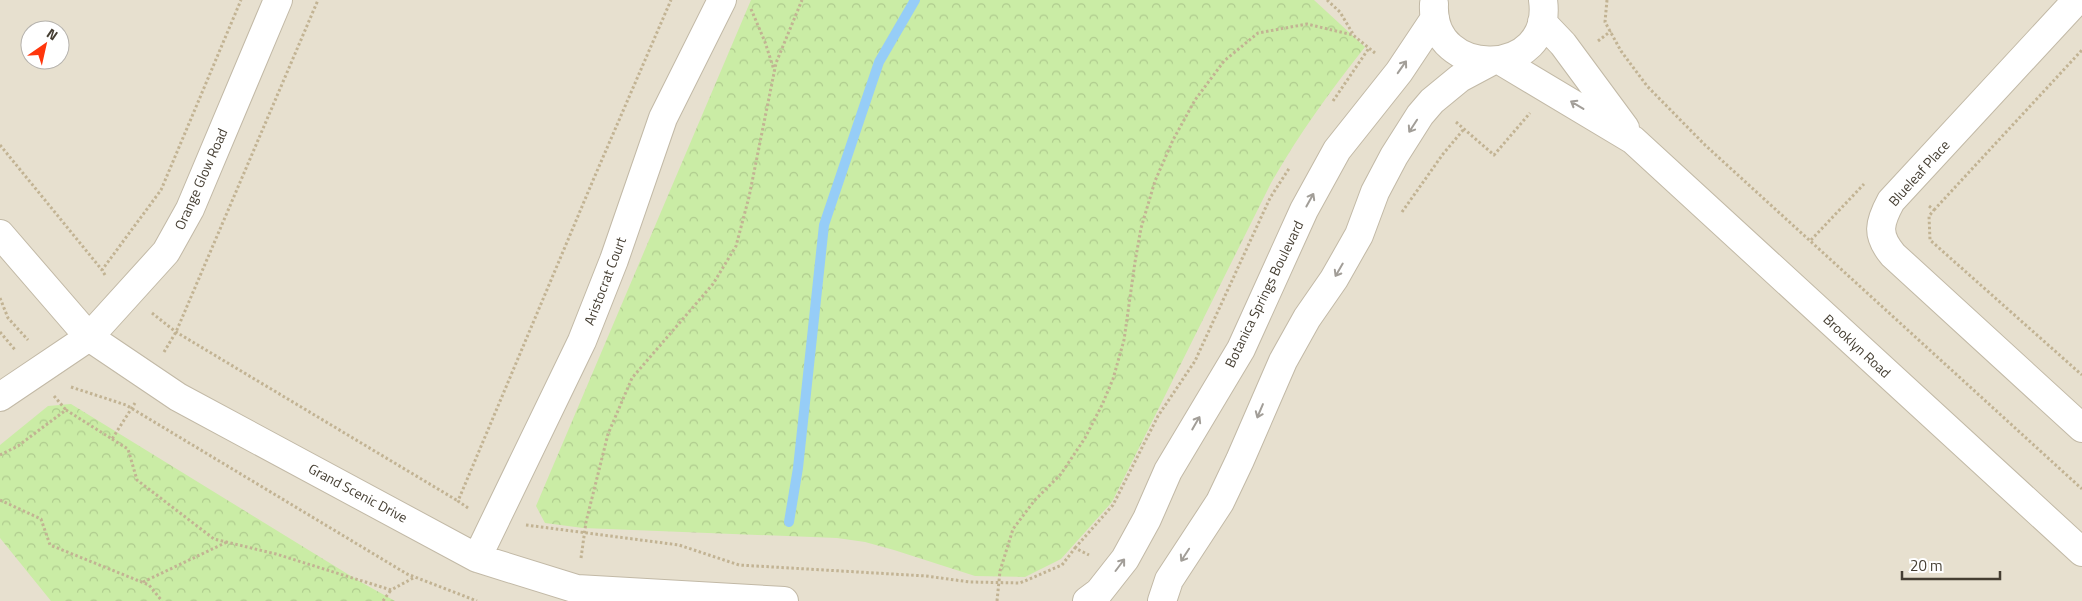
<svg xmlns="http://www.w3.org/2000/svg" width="2082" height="601" viewBox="0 0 2082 601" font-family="'Titillium Web',sans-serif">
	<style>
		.residential { fill: #e7e0cf; fill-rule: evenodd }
		.forest { fill: url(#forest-crowns) }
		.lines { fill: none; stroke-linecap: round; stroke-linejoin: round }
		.stream { stroke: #96cdf7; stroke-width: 10 }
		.minor-casing { stroke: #c2b9a6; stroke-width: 30 }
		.path { stroke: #c2b393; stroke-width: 3; stroke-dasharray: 2.5 2.5; stroke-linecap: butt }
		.minor { stroke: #fff; stroke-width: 28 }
		.oneway { stroke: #a29e98 }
		.labels { text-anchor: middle; stroke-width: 4; stroke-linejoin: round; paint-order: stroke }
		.street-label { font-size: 14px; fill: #453e32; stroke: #fff }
	</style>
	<defs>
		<pattern id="forest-crowns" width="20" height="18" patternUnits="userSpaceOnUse" patternTransform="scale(1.25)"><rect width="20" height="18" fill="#caeca5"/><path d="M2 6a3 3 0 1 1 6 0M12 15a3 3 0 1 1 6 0" fill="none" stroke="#afcb8e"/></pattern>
	</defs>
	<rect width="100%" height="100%" fill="#f3eee1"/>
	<!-- residential -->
	<path class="residential" d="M 0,0 L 2082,0 L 2082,601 L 0,601 ZM 30,30 L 60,30 L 60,60 L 30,60 Z"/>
	<!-- forest -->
	<path class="forest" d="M 751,0 L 1314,0 L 1365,47 C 1330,91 1299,134 1271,183 L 1112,502 L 1061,559 L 1025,577 L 975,576 L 894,550 L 865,542 L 837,538 L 583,528 L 545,523 L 536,506 Z
		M 71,404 L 359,581 L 395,601 L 51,601 L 0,538 L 0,445 L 48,406 Z"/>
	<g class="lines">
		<!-- stream -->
		<path class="stream" d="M 789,522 L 798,468 L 824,225 L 879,62 L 915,0"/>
		<defs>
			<path id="minor" d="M 2077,0 L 1891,201 C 1879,223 1876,235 1893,255 L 2082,428
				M 1434,4 C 1430,81 1554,79 1543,0
				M 1542,22 L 1563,44 L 1625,128
				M 1501,61 L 1633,140 L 2082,552
				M 0,234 L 89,337 L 178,397 L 477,558 L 577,589 L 784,601
				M 0,397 L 89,337 L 166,252 L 190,209 L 278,0
				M 477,558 L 582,341 L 614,260 L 663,118 L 722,0
				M 1087,601 L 1099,592 L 1125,559 L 1147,519 L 1168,471 L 1241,349 L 1304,210 L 1337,150 L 1399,72 L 1435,18
				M 1162,601 L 1169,580 L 1220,502 L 1240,460 L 1283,361 L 1307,318 L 1334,279 L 1359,235 L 1375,192 L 1394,156 L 1420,115 L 1432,101 L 1460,78 L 1490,62"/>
		</defs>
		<!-- minor casing -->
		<use href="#minor" class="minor-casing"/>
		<!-- path -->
		<path class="path" d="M 1327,0 L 1340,12 L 1353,34
			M 1607,0 L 1605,22 L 1621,51 L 1647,86 L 1705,145 L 2082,489
			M 751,9 L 765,42 L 774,70
			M 1598,41 L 1611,31
			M 1333,101 L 1369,48
			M 1456,122 L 1494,155 L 1530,113
			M 0,145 L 102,270
			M 1929,206 L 1934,210 L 1929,216 L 1930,240 L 2082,375
			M 1934,210 L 2082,50
			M 1402,212 L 1443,154 L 1464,129
			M 1811,240 L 1864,184
			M 105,275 L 102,270 L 161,190 L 241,0
			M 0,298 L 8,318 L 28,340
			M 152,313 L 176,332 L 458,501
			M 0,332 L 16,351
			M 164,352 L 176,332 L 318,0
			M 71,387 L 126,405 L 407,574 L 477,601
			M 54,396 L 66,410
			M 112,439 L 128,449 L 137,480 L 214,539 L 276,554 L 391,590 L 415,577
			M 0,455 L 18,446 L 66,410 L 112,439 L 135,403
			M 0,500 L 41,519 L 50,545 L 149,585 L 162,601
			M 468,508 L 458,501 L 594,178 L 671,0
			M 526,525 L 679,545 L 739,565 L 926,576 L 970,582 L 1020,583 L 1062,565 L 1075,548 L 1089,555
			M 1075,548 L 1113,505 L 1158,416 L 1195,361 L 1270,198 L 1290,167
			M 581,558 L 586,522 L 608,434 L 632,378 L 713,284 L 736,246 L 749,197 L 776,63 L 802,0
			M 143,582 L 227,542
			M 383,601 L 391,590
			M 997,601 L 1000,571 L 1013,529 L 1034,501 L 1061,474 L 1085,438 L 1102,405 L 1113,379 L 1124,340 L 1135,262 L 1141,228 L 1155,181 L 1173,140 L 1195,100 L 1224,61 L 1258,33 L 1307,24 L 1353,35 L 1375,53"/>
		<!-- minor -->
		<use href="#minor" class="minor"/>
	</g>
	<!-- one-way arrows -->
	<defs><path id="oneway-shaft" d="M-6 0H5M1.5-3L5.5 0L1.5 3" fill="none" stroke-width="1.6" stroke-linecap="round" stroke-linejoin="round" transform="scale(1.25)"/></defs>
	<g class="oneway">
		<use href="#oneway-shaft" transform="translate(1402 67) rotate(-55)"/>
		<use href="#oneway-shaft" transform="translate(1577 105) rotate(-149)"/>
		<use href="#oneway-shaft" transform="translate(1413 126) rotate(123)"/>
		<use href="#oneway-shaft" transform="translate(1310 200) rotate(-61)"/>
		<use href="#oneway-shaft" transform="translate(1339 270) rotate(120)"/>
		<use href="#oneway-shaft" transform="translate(1260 411) rotate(113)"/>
		<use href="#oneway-shaft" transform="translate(1196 423) rotate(-60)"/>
		<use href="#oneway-shaft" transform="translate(1185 555) rotate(123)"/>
		<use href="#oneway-shaft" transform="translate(1120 565) rotate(-53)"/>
	</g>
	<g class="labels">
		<!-- street labels -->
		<g class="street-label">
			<text transform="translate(1919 173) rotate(-48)" y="5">Blueleaf Place</text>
			<text transform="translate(201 179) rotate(-66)" y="5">Orange Glow Road</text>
			<text transform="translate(605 281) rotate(-69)" y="5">Aristocrat Court</text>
			<text transform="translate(1264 294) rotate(-64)" y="5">Botanica Springs Boulevard</text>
			<text transform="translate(1857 346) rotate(43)" y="5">Brooklyn Road</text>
			<text transform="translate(358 493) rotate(28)" y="5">Grand Scenic Drive</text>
		</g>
	</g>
	<!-- north arrow -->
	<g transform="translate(45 45) rotate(34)"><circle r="24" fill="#ffffff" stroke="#b5b2ad"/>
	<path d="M0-4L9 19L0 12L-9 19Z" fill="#ff360c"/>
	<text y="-8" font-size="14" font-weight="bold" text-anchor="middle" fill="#453e32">N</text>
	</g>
	<!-- scale -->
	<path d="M1902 571v8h98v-8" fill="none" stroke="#453e32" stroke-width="2.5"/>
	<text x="1910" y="571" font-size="15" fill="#453e32" stroke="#ffffff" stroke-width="4" paint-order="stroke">20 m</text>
</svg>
